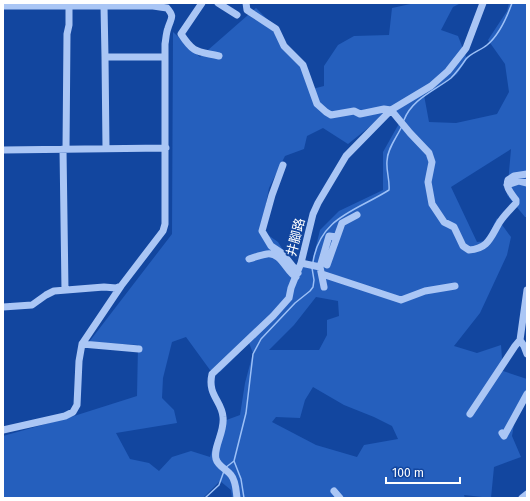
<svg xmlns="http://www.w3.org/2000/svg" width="530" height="501" viewBox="0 0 530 501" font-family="'Fira Sans','Noto Sans TC',sans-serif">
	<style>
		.green { fill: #255fbd; fill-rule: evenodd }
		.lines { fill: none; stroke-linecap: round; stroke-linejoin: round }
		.stream { stroke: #9cc0f7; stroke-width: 1.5 }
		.minor { stroke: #aac6f5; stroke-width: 7 }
		.labels { text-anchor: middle; stroke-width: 4; stroke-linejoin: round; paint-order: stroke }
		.street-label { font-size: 13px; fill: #fff; stroke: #12469f }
	</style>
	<rect width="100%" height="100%" fill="#12469f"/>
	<!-- green -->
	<path class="green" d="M 415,3 L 461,3 L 453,7 L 441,30 L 458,36 L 467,59 L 457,74 L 424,95 L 429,122 L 456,123 L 497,114 L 509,92 L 505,64 L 488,40 L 507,11 L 509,3 L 527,3 L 527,217 L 525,217 L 507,195 L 511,149 L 451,187 L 477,242 L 486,241 L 497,218 L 511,237 L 507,255 L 480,313 L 454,346 L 477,353 L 501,345 L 503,371 L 527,379 L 527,393 L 516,413 L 512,436 L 521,457 L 494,467 L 491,498 L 464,495 L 465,498 L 232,498 L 231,490 L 220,481 L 203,498 L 3,498 L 3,436 L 74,416 L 137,396 L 138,345 L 89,342 L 172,234 L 173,32 L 200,57 L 256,8 L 271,23 L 285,45 L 300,61 L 312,89 L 324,86 L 324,66 L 338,45 L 354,36 L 389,35 L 392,8 ZM 392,109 L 401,120 L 383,152 L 383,190 L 339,211 L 320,230 L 311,267 L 291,263 L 278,242 L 261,230 L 269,188 L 285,156 L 304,149 L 307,136 L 323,128 L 348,144 ZM 316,297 L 338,301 L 339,316 L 327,320 L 327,335 L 319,350 L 269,350 L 294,325 ZM 186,337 L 210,370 L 220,372 L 249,343 L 253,353 L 245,383 L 240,415 L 221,422 L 210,457 L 191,451 L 172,457 L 159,471 L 149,463 L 130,459 L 116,433 L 177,423 L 174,410 L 162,398 L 163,378 L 172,342 ZM 313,387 L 344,405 L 374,417 L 392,426 L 398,439 L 364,445 L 357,457 L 316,445 L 272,422 L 276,417 L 300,418 L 305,400 Z"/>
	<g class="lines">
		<!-- stream -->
		<path class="stream" d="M 404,120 C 412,99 434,91 451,78 C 457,72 462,65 466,59 C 471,53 481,50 487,45 C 498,36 507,17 512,3
			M 313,262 C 320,217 356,211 389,190 C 390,180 386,171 387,161 C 387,149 397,137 402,126
			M 234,461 L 241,479 L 244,498
			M 225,468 L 234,461 L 246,413 L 253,354 L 261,339 L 295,303 L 310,291 L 313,287 L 314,280 L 312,268
			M 205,498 L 219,485 L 224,471"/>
		<!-- minor -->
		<path class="minor" d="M 202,3 L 181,34 C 194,54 197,51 219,56
			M 218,3 L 237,15
			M 246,3 L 247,10 L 276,29 L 284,46 L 303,65 L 317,104 L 326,112 L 331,115 L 354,111 L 360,114 L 384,109 L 391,110 L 410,133 L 429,153 L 432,162 L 428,182 L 432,204 L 444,222 L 454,227 L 463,246 L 469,250 C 487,249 490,239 498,225 C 502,217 510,210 516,203 L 516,200 C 512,194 505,188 508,180 L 514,176 L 527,174
			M 3,6 L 153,6 L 167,8 C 175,17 171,18 168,28 C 166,33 166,39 165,44 L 165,224 L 163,231 L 121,286 L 116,288 L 104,287 L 54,291 L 46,295 L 32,305 L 3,307
			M 104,6 L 105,57
			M 106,148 L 105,57 L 165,57
			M 63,149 L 65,290
			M 66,149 L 67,34 L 69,25 L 69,3
			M 3,150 L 166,148
			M 283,165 L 272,195 L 262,231 L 271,246 L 283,254 L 298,273
			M 507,185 L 519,181 L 527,183
			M 337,237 L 342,223 L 357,215
			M 249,259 C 255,257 261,255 267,254 C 281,252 286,271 296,277
			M 301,263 L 320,267
			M 322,274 L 401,300 L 425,291 L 455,286
			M 324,287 L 320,267 L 329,236 L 337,237 L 327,265
			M 520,340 L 524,346 L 527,354
			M 82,344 L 139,349
			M 470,414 L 515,346 L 520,340 L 527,290
			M 3,430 L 65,416 L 73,412 L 77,405 L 79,361 L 82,344 L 121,286
			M 502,433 L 504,436 L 527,394
			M 334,491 L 340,498
			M 237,498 C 236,490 236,481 231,475 C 226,469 218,466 216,459 C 213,447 225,432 223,417 C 222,401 207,395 212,374 L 273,316 L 289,298 L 291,288 L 301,263 L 313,214 L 318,203 L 346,156 L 391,110 L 431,86 L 448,71 L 466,48 L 483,3
			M 522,498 L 527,494"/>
	</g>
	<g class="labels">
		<!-- street labels -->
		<g class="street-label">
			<text transform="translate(295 237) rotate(-76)" y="5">井腳路</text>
		</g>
	</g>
	<!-- border -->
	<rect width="530" height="501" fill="none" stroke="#ffffff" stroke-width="8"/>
	<!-- scale -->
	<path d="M386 477v6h74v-6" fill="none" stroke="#ffffff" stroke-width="2"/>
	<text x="392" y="477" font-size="12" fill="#ffffff" stroke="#12469f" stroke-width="3" paint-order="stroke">100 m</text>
</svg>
